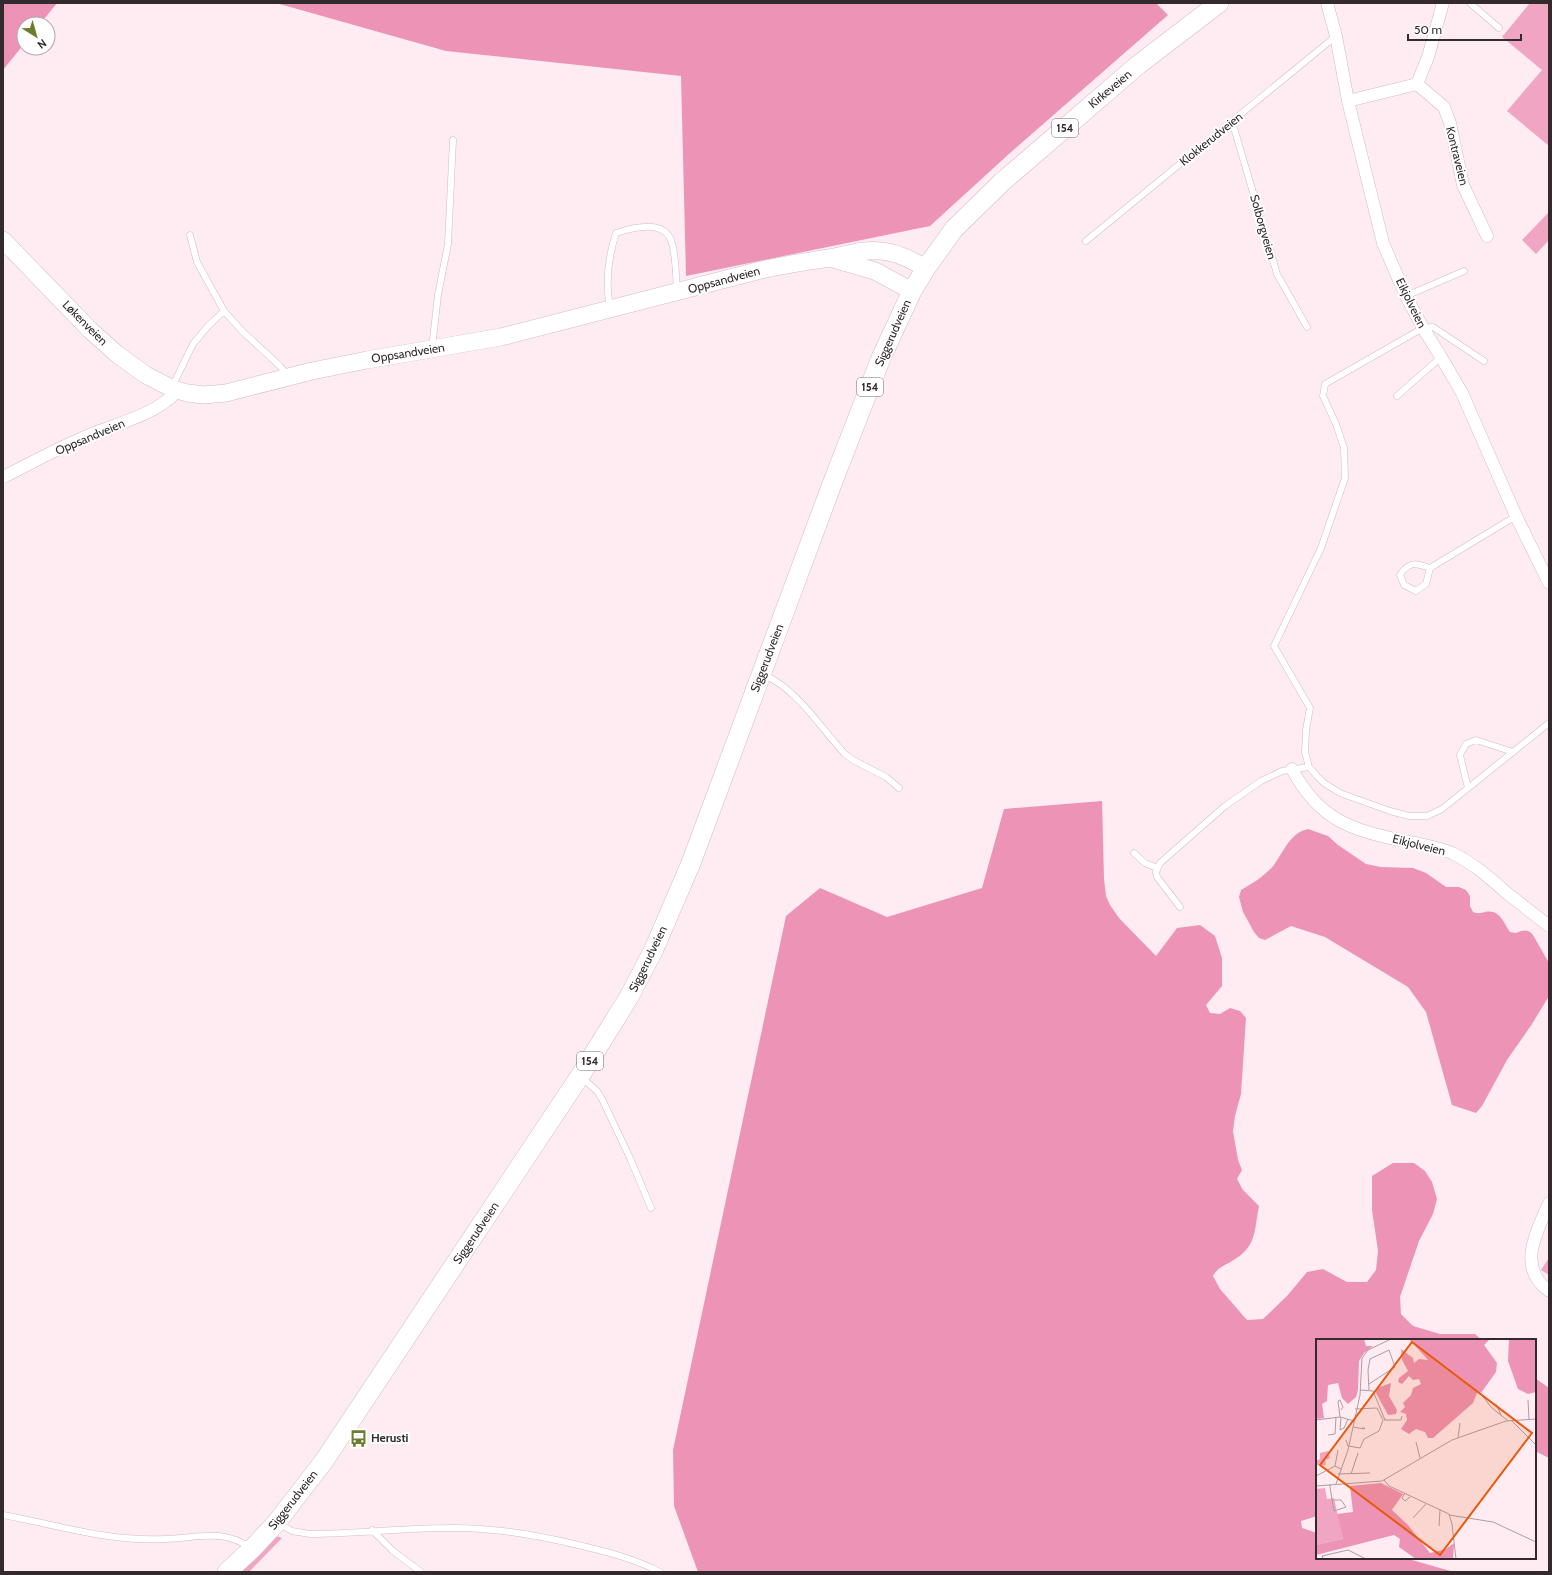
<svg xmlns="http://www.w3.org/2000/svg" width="1552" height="1575" viewBox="0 0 1552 1575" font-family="Cabin,sans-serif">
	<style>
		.green { fill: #f0a6c2 }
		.forest { fill: #ec93b6 }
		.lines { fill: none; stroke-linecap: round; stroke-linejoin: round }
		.service-casing { stroke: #d1bcc3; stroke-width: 7 }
		.minor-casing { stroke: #d1bcc3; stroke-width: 13 }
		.secondary-casing { stroke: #d1bcc3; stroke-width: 18 }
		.primary-casing { stroke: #d1bcc3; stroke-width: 20 }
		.service { stroke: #fff; stroke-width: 6 }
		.minor { stroke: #fff; stroke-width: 12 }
		.secondary { stroke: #fff; stroke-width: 17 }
		.primary { stroke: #fff; stroke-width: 19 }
		.labels { text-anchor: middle; stroke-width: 4; stroke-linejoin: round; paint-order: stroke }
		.shield { fill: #fff; stroke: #706a6c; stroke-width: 1 }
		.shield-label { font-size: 11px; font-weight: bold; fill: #322a2d }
		.street-label { font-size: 12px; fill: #322a2d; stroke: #fff }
		.poi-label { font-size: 12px; font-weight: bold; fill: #322a2d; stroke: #fff; text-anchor: start }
		.inset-road { fill: none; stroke: #ac9ea3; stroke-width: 1 }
		.view { fill: #e8590c; fill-opacity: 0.15; stroke: #e8590c; stroke-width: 2 }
		.inset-edge { fill: none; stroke: #322a2d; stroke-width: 2 }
	</style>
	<rect width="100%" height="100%" fill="#feecf2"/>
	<!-- green -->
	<path class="green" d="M 1530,3 L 1549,3 L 1549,146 L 1507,111 L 1542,70 L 1502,37 Z
		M 1549,212 L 1549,240 L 1536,254 L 1522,240 Z
		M 1549,1258 L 1549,1275 L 1541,1270 Z
		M 274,1535 L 282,1538 L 249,1572 L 238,1572 Z"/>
	<!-- forest -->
	<path class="forest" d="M 3,3 L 57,3 L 40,24 L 24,24 L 24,44 L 3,70 Z
		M 276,3 L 1156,3 L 1168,15 L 1010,153 L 930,226 L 686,276 L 681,76 L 446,51 Z
		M 1102,801 L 1104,879 L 1106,896 L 1110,905 L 1119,918 L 1156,956 L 1177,928 L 1200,925 L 1215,936 L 1222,958 L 1222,986 L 1206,1005 L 1210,1013 L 1220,1014 L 1230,1008 L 1240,1011 L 1246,1018 L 1241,1094 L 1235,1116 L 1233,1131 L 1238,1160 L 1242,1170 L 1237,1179 L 1243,1190 L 1259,1206 C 1254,1231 1257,1247 1232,1261 C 1224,1266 1218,1267 1213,1276 L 1220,1289 L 1247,1320 L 1263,1319 L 1287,1296 L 1307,1272 L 1323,1269 L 1347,1282 L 1367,1282 L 1376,1270 L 1378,1251 L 1372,1210 L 1372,1176 L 1393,1163 L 1414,1163 L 1425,1171 L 1432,1182 L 1437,1199 L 1433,1214 L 1419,1241 L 1400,1297 L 1401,1314 L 1413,1326 L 1440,1334 L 1475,1334 L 1482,1340 L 1317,1340 L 1317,1516 L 1301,1521 L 1302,1528 L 1317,1533 L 1317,1558 L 1405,1558 L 1454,1572 L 698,1572 L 674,1506 L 673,1450 L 786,916 L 820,888 L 887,917 L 982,888 L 1004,809 Z
		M 1308,829 L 1328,836 L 1338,845 L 1366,864 L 1381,867 L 1413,868 L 1426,873 L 1446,887 L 1459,887 L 1466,890 L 1470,896 L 1470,906 L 1473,912 C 1478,914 1481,913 1485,912 C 1500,909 1503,922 1510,932 L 1516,933 C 1523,930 1528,929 1533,935 L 1549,963 L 1549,996 L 1532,1024 L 1507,1060 L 1482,1106 L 1476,1113 L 1452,1105 L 1426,1012 L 1408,987 L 1325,937 L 1291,926 L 1265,940 L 1259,938 L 1254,932 L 1243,912 L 1239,897 L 1241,890 C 1252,884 1266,875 1274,865 C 1284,851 1290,833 1308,829 Z
		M 1535,1378 L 1549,1388 L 1549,1458 L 1535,1451 Z"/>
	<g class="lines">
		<defs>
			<path id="service" d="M 1470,3 L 1499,28
				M 1232,121 L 1277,274 L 1307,327
				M 190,235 L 197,262 L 224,311 L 242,331 L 280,366 L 288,376
				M 1086,241 L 1336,36
				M 1406,296 L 1464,271
				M 610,308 C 605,282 608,258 616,233 C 631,228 661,220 670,238 C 676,249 676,278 677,291
				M 432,348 L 438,295 L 448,244 L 453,140
				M 1484,361 L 1433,327 L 1423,328 L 1325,384 L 1323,396 L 1336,424 L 1344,448 L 1345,478 L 1321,548 L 1274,646 L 1310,708 L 1306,730 L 1305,752 L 1309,767 L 1317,776 L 1324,783 L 1340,793 L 1390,811 L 1409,816 L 1427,816 L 1442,809 L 1549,723
				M 172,387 L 193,344 L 209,325 L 224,311
				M 1397,396 L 1441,357
				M 1430,568 L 1426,584 L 1416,591 L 1404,585 L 1400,575 C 1409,561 1416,563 1430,568 L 1516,516
				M 763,674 C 800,692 818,725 845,754 L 853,760 L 886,777 L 899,788
				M 1468,788 L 1460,755 L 1466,744 L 1476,740 L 1513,752
				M 1134,853 L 1145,863 L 1157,868
				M 1180,907 L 1157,877 L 1156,872 L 1160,863 L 1225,806 L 1261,781 L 1282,771 L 1309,767
				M 581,1077 L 597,1091 L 602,1099 L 630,1158 L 651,1208
				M 3,1515 C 57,1525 110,1542 165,1539 C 198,1538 221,1528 251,1548
				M 278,1523 L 292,1531 L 310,1534 C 356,1534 401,1528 447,1528 C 490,1527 532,1534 574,1544 C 604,1551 633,1558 660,1572
				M 372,1530 L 393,1551 L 421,1572"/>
			<path id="minor" d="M 1327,3 L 1336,36 L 1348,101 L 1383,243 L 1406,296 L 1423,328 L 1441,357 L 1462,393 L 1516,516 L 1549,583
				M 1417,84 L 1444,107 L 1450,123 L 1463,185 L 1487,236
				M 1348,101 L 1417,84 L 1428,57 L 1443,3
				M 3,477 C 32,463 61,446 92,434 C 121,422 156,415 178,390
				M 1292,769 C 1319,820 1351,830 1404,841 C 1420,844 1437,847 1452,853 C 1473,863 1491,879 1508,894 C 1522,905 1535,915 1549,926
				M 1549,1203 C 1537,1232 1516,1267 1549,1291"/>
			<path id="secondary" d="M 3,240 L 90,330 L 118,355 L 146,375 L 171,388 L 187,393 L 204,395 L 226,393 L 312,371 L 367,360 L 501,337 L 757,271 C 781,265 805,262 829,258 C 846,255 862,249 880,251 C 897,252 911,260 926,268
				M 830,258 L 875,271 L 912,291"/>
			<path id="primary" d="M 227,1572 L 252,1549 L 277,1522 L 324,1461 L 580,1076 L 629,997 L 654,949 L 691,863 L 832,484 L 881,358 L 912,291 L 926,268 L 954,229 L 1002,182 L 1138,65 L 1219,3"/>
		</defs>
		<!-- service casing -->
		<use href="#service" class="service-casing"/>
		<!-- minor casing -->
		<use href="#minor" class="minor-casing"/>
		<!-- secondary casing -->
		<use href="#secondary" class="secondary-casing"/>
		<!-- primary casing -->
		<use href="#primary" class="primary-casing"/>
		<!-- service -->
		<use href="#service" class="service"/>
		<!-- minor -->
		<use href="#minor" class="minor"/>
		<!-- secondary -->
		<use href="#secondary" class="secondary"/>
		<!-- primary -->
		<use href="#primary" class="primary"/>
	</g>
	<!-- icons -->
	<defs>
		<symbol id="bus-bare" viewBox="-9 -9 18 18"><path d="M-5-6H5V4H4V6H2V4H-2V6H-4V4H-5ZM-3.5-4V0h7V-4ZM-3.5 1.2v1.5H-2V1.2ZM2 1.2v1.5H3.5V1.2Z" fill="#6b7e2e" stroke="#fff" stroke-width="2.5" paint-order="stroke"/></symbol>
	</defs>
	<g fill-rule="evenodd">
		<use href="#bus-bare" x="346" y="1426" width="25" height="25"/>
	</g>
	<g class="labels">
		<!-- shield labels -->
		<g class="shield">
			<rect x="1052" y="119" width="26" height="18" rx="3"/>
			<rect x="857" y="378" width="26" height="18" rx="3"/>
			<rect x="577" y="1052" width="26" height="18" rx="3"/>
		</g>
		<g class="shield-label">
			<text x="1065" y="132">154</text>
			<text x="870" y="391">154</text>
			<text x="590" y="1065">154</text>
		</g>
		<!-- street labels -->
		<g class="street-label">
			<text transform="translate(1110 89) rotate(-40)" y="4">Kirkeveien</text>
			<text transform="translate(1211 139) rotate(-39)" y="4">Klokkerudveien</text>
			<text transform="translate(1457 156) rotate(76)" y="4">Kontraveien</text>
			<text transform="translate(1263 227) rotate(74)" y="4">Solborgveien</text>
			<text transform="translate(724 280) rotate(-15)" y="4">Oppsandveien</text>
			<text transform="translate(1411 303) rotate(64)" y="4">Eikjolveien</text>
			<text transform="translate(85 323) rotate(45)" y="4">Løkenveien</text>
			<text transform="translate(893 333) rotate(-66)" y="4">Siggerudveien</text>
			<text transform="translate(408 353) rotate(-9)" y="4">Oppsandveien</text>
			<text transform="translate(90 437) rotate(-23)" y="4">Oppsandveien</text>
			<text transform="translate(767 658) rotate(-69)" y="4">Siggerudveien</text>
			<text transform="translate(1419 845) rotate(14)" y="4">Eikjolveien</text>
			<text transform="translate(648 959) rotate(-64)" y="4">Siggerudveien</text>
			<text transform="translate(476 1233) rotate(-56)" y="4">Siggerudveien</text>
			<text transform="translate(293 1500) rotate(-52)" y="4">Siggerudveien</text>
		</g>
		<!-- poi labels -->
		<g class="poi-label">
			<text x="371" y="1442">Herusti</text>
		</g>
	</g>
	<!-- overview -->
	<g transform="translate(1316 1339)">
		<rect width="220" height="220" fill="#feecf2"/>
		<path d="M 12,112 L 14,119 L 9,121 L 10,126 L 0,126 L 0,122 L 4,120 L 4,114 ZM 9,149 L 11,160 L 18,159 L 27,200 L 0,206 L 0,150 Z" fill="#f0a6c2"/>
		<path d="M 0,0 L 48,0 L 50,7 L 57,7 L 48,14 L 43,22 L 42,51 L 40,58 L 32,65 L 26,59 L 22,44 L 12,46 L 11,62 L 6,65 L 8,79 L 0,80 ZM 93,0 L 174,0 L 168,6 L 181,24 L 180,33 L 165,54 L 162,52 L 157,64 L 117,99 L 112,99 L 109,93 L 100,90 L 93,95 L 85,90 L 91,81 L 90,75 L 84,73 L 89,68 L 87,64 L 95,56 L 97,49 L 105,45 L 103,40 L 97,41 L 93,37 L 86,45 L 82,43 L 83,39 L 92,32 L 86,21 L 85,10 L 97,19 L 98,24 L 103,20 L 112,21 ZM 193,0 L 220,0 L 220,53 L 212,55 L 202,50 L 192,22 ZM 75,44 L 73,57 L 81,71 L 80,75 L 72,76 L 60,54 L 61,49 ZM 65,144 L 87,155 L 76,171 L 92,186 L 114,214 L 130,210 L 138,204 L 137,220 L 100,220 L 83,208 L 84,200 L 78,196 L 0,216 L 0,206 L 27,200 L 21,175 L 37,173 L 34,147 Z" fill="#ec93b6"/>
		<path class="inset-road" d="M 53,45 L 79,28 L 73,11 L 54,20 L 52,31 L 53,51M 44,51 L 57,52 L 69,81M 165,55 L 175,68 L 192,82M 212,61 L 213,80M 180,65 L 185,76M 24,78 L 22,62 L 24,61 L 27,68 L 25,71M 25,78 L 24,91 L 28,89 L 32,80M 0,81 L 24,78 L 38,82M 68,81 L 85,81 L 86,77M 195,81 L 220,106M 37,88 L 48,90 L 49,89 L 46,89M 12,96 L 19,95 L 20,78M 142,99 L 144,84M 30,101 L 32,107 L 44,109 L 48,100 L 63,92 L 67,81 L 61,69 L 39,70M 100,103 L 104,119M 19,127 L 22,111M 22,135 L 54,134M 35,135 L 42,114M 0,137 L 19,127 L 25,130M 68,141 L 73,147 L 133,175 L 136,185 L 140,220M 14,145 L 14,148 L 18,172 L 30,168 L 25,161 L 16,161M 20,145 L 32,111 L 44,56 L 46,19 L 52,11 L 75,0M 0,147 L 66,142 L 136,101 L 190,82 L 220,80M 89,154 L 86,159 L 89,162 L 94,158M 133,176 L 177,183 L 220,203M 97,179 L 110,165M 123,187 L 124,171M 7,220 L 6,217 L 32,211 L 50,220"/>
		<path class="view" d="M 96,3 L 216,94 L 124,216 L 4,126 Z"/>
		<rect width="220" height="220" class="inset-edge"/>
	</g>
	<!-- border -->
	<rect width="1552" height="1575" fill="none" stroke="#322a2d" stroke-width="8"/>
	<!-- north arrow -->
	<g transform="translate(36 36) rotate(143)"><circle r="19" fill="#ffffff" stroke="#adaaab"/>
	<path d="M0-3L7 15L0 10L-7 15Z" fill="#6b7e2e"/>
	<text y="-6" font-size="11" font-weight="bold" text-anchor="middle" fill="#322a2d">N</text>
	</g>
	<!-- scale -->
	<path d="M1408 34v6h113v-6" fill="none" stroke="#322a2d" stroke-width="2"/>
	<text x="1414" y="34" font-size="12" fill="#322a2d" stroke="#ffffff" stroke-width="3" paint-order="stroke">50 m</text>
</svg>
